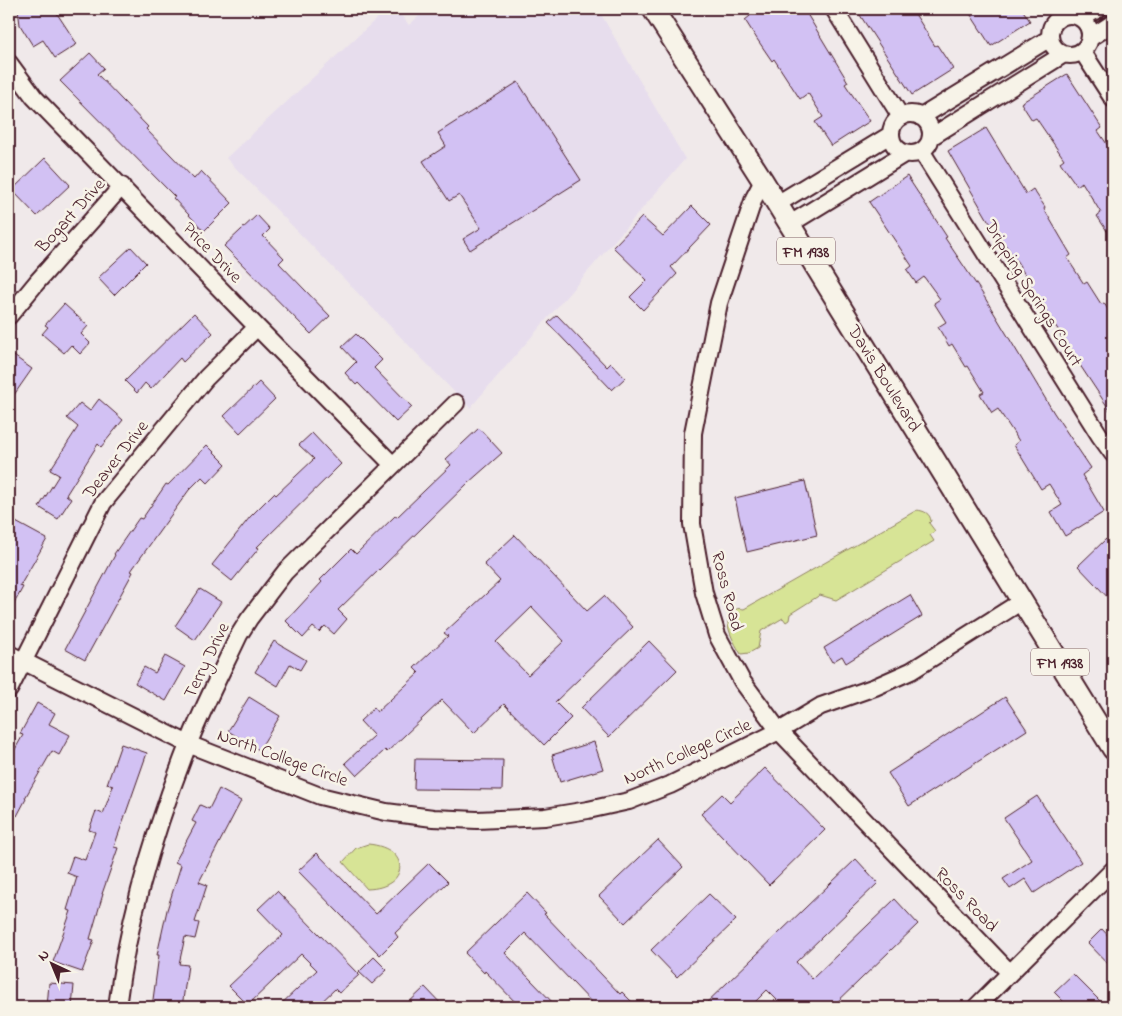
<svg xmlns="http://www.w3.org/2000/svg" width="1122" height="1016" viewBox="0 0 1122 1016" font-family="'Indie Flower',sans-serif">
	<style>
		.built { fill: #e7dded }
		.green { fill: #d7e496; stroke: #908260 }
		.building { fill: #d2c1f3; stroke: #4a1f2b; fill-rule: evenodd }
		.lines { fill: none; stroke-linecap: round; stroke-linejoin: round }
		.minor-casing { stroke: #4a1f2b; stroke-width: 20 }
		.major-casing { stroke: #4a1f2b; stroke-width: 24 }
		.minor { stroke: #f7f3e8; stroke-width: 16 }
		.major { stroke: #f7f3e8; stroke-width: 20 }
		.labels { text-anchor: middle; stroke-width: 5; stroke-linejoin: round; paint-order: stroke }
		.shield { fill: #f7f3e8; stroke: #7e5f64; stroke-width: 1 }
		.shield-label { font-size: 16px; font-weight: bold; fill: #4a1f2b }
		.street-label { font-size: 18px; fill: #4a1f2b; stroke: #f7f3e8 }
	</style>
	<rect width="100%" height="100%" fill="#f0e9ea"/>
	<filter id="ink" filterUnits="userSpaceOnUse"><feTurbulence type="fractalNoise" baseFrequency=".02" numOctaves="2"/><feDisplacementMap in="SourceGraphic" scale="10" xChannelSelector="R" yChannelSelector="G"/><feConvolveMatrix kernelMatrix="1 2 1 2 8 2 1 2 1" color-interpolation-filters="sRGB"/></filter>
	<g filter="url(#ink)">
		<!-- built -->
		<path class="built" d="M 387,9 L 396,9 L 409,25 L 427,9 L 598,9 L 685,159 L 470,408 L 226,158 Z"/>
		<!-- green -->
		<path class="green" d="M 917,510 C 924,511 930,513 931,521 L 929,523 L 935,531 L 930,535 L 934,541 L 836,600 L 820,595 L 790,614 L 789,620 L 786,622 L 783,618 L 761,631 L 758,648 L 749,653 L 741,654 C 735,644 721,622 732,612 C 736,608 739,608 744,609 Z
			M 368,844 C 412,848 409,888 367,889 L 343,862 L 356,848 Z"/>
		<!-- building -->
		<path class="building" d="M 18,9 L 54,9 L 77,44 L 55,58 L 43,40 L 33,46 L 20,25 Z
			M 746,9 L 804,9 L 848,82 L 845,84 L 870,121 L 831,146 L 815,122 L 823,117 L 808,93 L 800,99 L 774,59 L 772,61 L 757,39 L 745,20 L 750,16 Z
			M 856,9 L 912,9 L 935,46 L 937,45 L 953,69 L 912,95 Z
			M 967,9 L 1022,9 L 1030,21 L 991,46 Z
			M 90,53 L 104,68 L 97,74 L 148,127 L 146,129 L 194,179 L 201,171 L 232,203 L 204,231 L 173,198 L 175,197 L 60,81 Z
			M 1067,74 L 1102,128 L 1098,131 L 1113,153 L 1113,240 L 1097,216 L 1101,213 L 1082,182 L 1077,186 L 1060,162 L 1064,159 L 1036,118 L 1032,120 L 1021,103 Z
			M 518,82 L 581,180 L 470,250 L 463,239 L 481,228 L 459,195 L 449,201 L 423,161 L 446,146 L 438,133 Z
			M 986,128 L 1026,194 L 1033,189 L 1045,207 L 1044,209 L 1071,255 L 1067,258 L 1084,284 L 1087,282 L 1101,304 L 1104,303 L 1113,318 L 1113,415 L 1058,332 L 1059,331 L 1030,288 L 1032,287 L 1018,263 L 988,220 L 948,151 Z
			M 45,158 L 70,185 L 37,216 L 12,190 Z
			M 907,176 L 947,237 L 945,238 L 982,293 L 1054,413 L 1091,468 L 1082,475 L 1104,512 L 1065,536 L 1051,512 L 1062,505 L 1049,484 L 1041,489 L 1014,445 L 1019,441 L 998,409 L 992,413 L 980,394 L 984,392 L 968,366 L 966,367 L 952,344 L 949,346 L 938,327 L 946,322 L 934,303 L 940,299 L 924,277 L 916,283 L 907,270 L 912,266 L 869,202 Z
			M 692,206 L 711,225 L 671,267 L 677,274 L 643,310 L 630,297 L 647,280 L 613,247 L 642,217 L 663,236 Z
			M 257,215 L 270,229 L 263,236 L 284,258 L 279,263 L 330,316 L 311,334 L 224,246 Z
			M 131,247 L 146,263 L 114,295 L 98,278 Z
			M 64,304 L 88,326 L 81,334 L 90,343 L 80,354 L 71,345 L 64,353 L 42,334 L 48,327 L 45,325 Z
			M 194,313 L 213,333 L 183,362 L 180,358 L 151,389 L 145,383 L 137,393 L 125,381 Z
			M 557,315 L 607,367 L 611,363 L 625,378 L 612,390 L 548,323 Z
			M 356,334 L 382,360 L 374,368 L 412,407 L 396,422 L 358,383 L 356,385 L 345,373 L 356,362 L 342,347 Z
			M 14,356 L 32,369 L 9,402 L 9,363 Z
			M 259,382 L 275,399 L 240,433 L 224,416 Z
			M 99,399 L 123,420 L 101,447 L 98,444 L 66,495 L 71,499 L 58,519 L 39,507 L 59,475 L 50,470 L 78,427 L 67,418 L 80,403 L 90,411 Z
			M 479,428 L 502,453 L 468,483 L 338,610 L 347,619 L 334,634 L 325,626 L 319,632 L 313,627 L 303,638 L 286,621 L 322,582 L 320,580 L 351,549 L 356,554 L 395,516 L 397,517 L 451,465 L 446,459 Z
			M 312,433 L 341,464 L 257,547 L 259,548 L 232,581 L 212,565 L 250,517 L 274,493 L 276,495 L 314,459 L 299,445 Z
			M 207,445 L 226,464 L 208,483 L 202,477 L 189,490 L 131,571 L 133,572 L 85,660 L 65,649 L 115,555 L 114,554 L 139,518 L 142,519 L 166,484 L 168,485 Z
			M 805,481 L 817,535 L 747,552 L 735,498 Z
			M 14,521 L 47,539 L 20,586 L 23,587 L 9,613 L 9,531 Z
			M 515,535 L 587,611 L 604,596 L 633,627 L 555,702 L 571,718 L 544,745 L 504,704 L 474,733 L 442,700 L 387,752 L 385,750 L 357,776 L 345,763 L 374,736 L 360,721 L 374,708 L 377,712 L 419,673 L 414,668 L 448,636 L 444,633 L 500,581 L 484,564 ZM 532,607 L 564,641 L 528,675 L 496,642 Z
			M 1106,539 L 1113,547 L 1113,603 L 1078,566 Z
			M 200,589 L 221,602 L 195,640 L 175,626 Z
			M 910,595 L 922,616 L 846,663 L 842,656 L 832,662 L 824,648 Z
			M 274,641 L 306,660 L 300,670 L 290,664 L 278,686 L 255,672 Z
			M 649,641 L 677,670 L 609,737 L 581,708 Z
			M 165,656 L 185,667 L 166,701 L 135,683 L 144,667 L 155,673 Z
			M 249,697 L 280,716 L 259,750 L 228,731 Z
			M 1005,697 L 1027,730 L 909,806 L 888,773 Z
			M 37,703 L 55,713 L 49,724 L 70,735 L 59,755 L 52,751 L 25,798 L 26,799 L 17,816 L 9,812 L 9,760 L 23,735 L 20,734 Z
			M 594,742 L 603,769 L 560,782 L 552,755 Z
			M 121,744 L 147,753 L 114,847 L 118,848 L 102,894 L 103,894 L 90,939 L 94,940 L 82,972 L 53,962 L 71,911 L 67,910 L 77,877 L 67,873 L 73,856 L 85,860 L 95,832 L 89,830 L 96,811 L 103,814 L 113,786 L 107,784 Z
			M 415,759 L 503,760 L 502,790 L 414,789 Z
			M 765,768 L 825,830 L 769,885 L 701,814 L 722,794 L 730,802 Z
			M 219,789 L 241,801 L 199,882 L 207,885 L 195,922 L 199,923 L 195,939 L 185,937 L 179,964 L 188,965 L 182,1007 L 152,1007 L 159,955 L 157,955 L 167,910 L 181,865 L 175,862 L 196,823 L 192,821 L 200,805 L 209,809 Z
			M 1037,796 L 1081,862 L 1034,893 L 1025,879 L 1010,889 L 1003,879 L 1032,860 L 1004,818 Z
			M 658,840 L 683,867 L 625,923 L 599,896 Z
			M 317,853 L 376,914 L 429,863 L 448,882 L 395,933 L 398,937 L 380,955 L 298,871 Z
			M 856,859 L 878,883 L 796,962 L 812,979 L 895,899 L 918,924 L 832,1007 L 784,1007 L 767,990 L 750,1007 L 702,1007 Z
			M 277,891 L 359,975 L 339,993 L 335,989 L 316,1007 L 278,1007 L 317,970 L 301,954 L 248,1005 L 229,986 L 283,935 L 258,909 Z
			M 527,893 L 546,913 L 544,914 L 620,994 L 622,992 L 637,1007 L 596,1007 L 525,933 L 505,953 L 557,1007 L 520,1007 L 485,971 L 484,973 L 465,953 Z
			M 709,894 L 736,920 L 677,977 L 651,950 Z
			M 1102,929 L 1113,941 L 1113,969 L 1088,943 Z
			M 374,957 L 387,970 L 372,984 L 359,972 Z
			M 1073,974 L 1106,1007 L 1069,1007 L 1054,992 Z
			M 49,983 L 74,985 L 72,1007 L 47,1007 Z
			M 425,987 L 444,1007 L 404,1007 Z"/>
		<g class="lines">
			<defs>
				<path id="minor" d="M 834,9 L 901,117
					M1050 35a20 20 0 1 1 40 0a20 20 0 1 1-40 0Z
					M 1082,18 L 1098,9
					M 1090,38 L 1113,23
					M 1082,51 L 1113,99
					M 9,63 L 34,97 L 257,327 L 393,465
					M891 134a20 20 0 1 1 40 0a20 20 0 1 1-40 0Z
					M 921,117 L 1050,38
					M 931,137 L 1064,54
					M 922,152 L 1100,436 L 1113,454
					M 763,181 L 754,198 L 719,303 L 693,433 L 692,524 L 704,593 L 717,635 L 742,681 L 779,731 L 1010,973
					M 777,204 L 890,135
					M 790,224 L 904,154
					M 9,316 L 37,282 L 122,186
					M 9,654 L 188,744 L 320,796 L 386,812 L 433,818 L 477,820 L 545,817 L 588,810 L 629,801 L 670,785 L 779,731 L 821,706 L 875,687 L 911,671 L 1022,601
					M 9,690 L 103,503 L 206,378 L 257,327
					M 117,1007 C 128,917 155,829 188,745 C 203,707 222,671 239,635 L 249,619 L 285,572 L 456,403
					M 976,1007 L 1113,870"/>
				<path id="major" d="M 653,9 L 763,181 L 1113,749"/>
			</defs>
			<!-- minor casing -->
			<use href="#minor" class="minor-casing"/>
			<!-- major casing -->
			<use href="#major" class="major-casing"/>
			<!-- minor -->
			<use href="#minor" class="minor"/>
			<!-- major -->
			<use href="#major" class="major"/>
		</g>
	</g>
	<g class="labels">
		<!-- shield labels -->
		<g class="shield">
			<rect x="777" y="237.5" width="58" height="27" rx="4"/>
			<rect x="1031" y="648.5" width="58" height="27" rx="4"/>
		</g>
		<g class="shield-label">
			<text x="806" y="257">FM 1938</text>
			<text x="1060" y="668">FM 1938</text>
		</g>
		<!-- street labels -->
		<g class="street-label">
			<text transform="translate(70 215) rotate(-48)" y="6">Bogart Drive</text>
			<text transform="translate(213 252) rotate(46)" y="6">Price Drive</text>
			<text transform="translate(1034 293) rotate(58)" y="6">Dripping Springs Court</text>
			<text transform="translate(885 378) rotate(58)" y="6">Davis Boulevard</text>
			<text transform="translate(115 459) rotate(-52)" y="6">Deaver Drive</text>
			<text transform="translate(728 591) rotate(75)" y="6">Ross Road</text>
			<text transform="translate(206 660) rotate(-64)" y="6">Terry Drive</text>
			<text transform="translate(687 751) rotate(-24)" y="6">North College Circle</text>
			<text transform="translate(283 757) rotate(20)" y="6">North College Circle</text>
			<text transform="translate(967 899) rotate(46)" y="6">Ross Road</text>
		</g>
	</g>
	<!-- margin -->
	<rect width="1122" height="1016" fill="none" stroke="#f7f3e8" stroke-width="30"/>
	<rect x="15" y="15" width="1092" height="986" fill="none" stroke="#4a1f2b" stroke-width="2" filter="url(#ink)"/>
	<!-- north arrow -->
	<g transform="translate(52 964) rotate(316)" stroke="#f7f3e8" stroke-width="4" paint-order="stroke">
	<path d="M0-4L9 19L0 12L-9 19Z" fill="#4a1f2b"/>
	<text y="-8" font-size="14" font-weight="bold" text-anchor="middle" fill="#4a1f2b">N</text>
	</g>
</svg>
